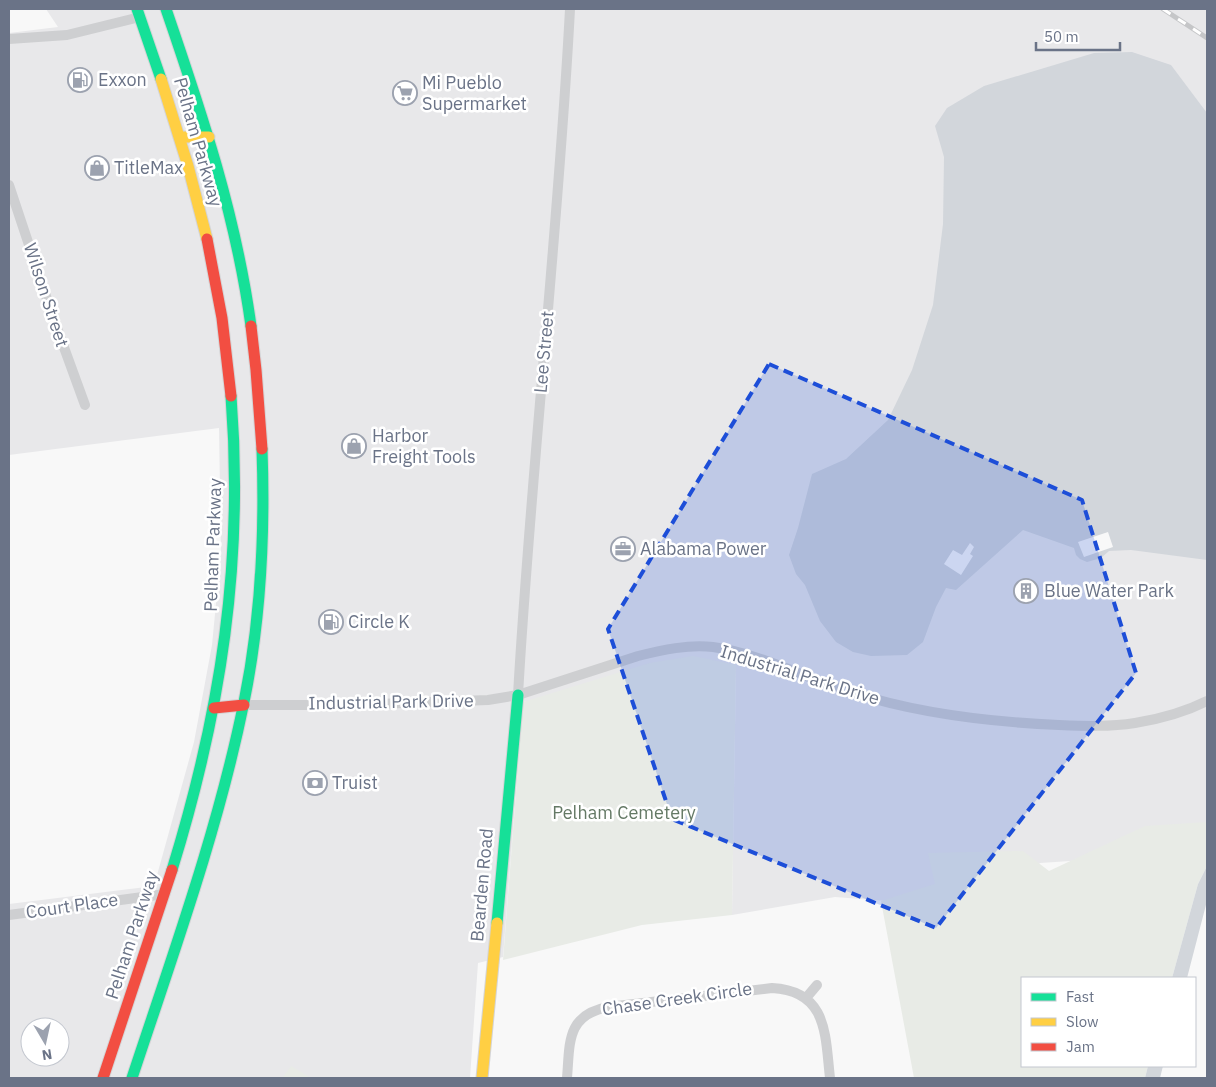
<svg xmlns="http://www.w3.org/2000/svg" width="1216" height="1087" viewBox="0 0 1216 1087" font-family="'IBM Plex Sans',sans-serif">
	<style>
		.built { fill: #e8e8ea; fill-rule: evenodd }
		.green { fill: #e8ebe6 }
		.water { fill: #d2d6db }
		.pier { fill: #f8f8f8 }
		.lines { fill: none; stroke-linecap: round; stroke-linejoin: round }
		.fast-casing { stroke: #d4d4d6; stroke-width: 13 }
		.slow-casing { stroke: #d4d4d6; stroke-width: 13 }
		.jam-casing { stroke: #d4d4d6; stroke-width: 13 }
		.street { stroke: #cecfd1; stroke-width: 10 }
		.fast { stroke: #16e098; stroke-width: 11 }
		.slow { stroke: #ffcf43; stroke-width: 11 }
		.jam { stroke: #f24e42; stroke-width: 11 }
		.rail-casing { stroke: #c5c6c8; stroke-width: 5 }
		.rail { stroke: #fff; stroke-width: 3; stroke-dasharray: 9; stroke-linecap: butt }
		.marked { fill: #1d4ed8; fill-opacity: 0.2; stroke: #1d4ed8; stroke-width: 4; stroke-dasharray: 10 6; stroke-linejoin: round }
		.labels { text-anchor: middle; stroke-width: 5; stroke-linejoin: round; paint-order: stroke }
		.poi-label { font-size: 18px; fill: #6a7387; stroke: #fff; text-anchor: start }
		.street-label { font-size: 18px; fill: #6a7387; stroke: #fff }
		.park-label { font-size: 18px; fill: #647965; stroke: #fff }
	</style>
	<rect width="100%" height="100%" fill="#f8f8f8"/>
	<!-- built -->
	<path class="built" d="M 46,9 L 1207,9 L 1207,852 L 1040,863 L 977,908 L 835,897 L 732,915 L 736,665 L 523,702 L 503,957 L 478,963 L 470,1078 L 9,1078 L 9,904 L 154,886 L 194,742 L 212,645 L 221,552 L 219,428 L 9,455 L 9,33 L 58,27 ZM 30,1027 L 60,1027 L 60,1057 L 30,1057 Z"/>
	<!-- green -->
	<path class="green" d="M 693,656 L 736,665 L 732,915 L 642,925 L 503,960 L 523,702 L 650,663 Z
		M 1207,822 L 1207,866 L 1198,884 L 1172,978 L 1022,978 L 1022,1066 L 1148,1066 L 1145,1078 L 914,1078 L 881,901 L 935,884 L 928,853 L 1023,851 L 1049,871 L 1145,826 Z
		M 291,1066 L 311,1078 L 282,1078 Z"/>
	<!-- water -->
	<path class="water" d="M 1132,52 L 1171,65 L 1207,113 L 1207,560 L 1131,550 L 1109,551 L 1101,558 L 1087,562 L 1080,559 L 1076,555 L 1074,548 L 1023,530 L 956,590 L 946,588 L 936,607 L 923,642 L 907,655 L 871,656 L 853,652 L 836,642 L 820,621 L 805,585 L 796,574 L 789,555 L 798,528 L 812,474 L 846,459 L 888,420 L 912,370 L 933,305 L 943,224 L 944,157 L 935,126 L 947,108 L 984,86 L 1094,53 Z
		M 1207,866 L 1207,901 L 1187,978 L 1172,978 L 1198,884 Z
		M 1148,1066 L 1163,1066 L 1160,1078 L 1145,1078 Z"/>
	<!-- pier -->
	<path class="pier" d="M 1108,532 L 1113,547 L 1084,557 L 1078,542 Z
		M 970,543 L 974,547 L 970,554 L 973,556 L 961,575 L 944,564 L 953,550 L 962,555 Z"/>
	<g class="lines">
		<defs>
			<path id="fast" d="M 137,9 L 161,79
				M 166,9 C 202,114 236,216 251,326
				M 172,870 C 221,711 244,562 231,396
				M 497,923 L 518,695
				M 132,1078 C 173,954 218,830 244,702 C 261,619 265,533 262,449"/>
			<path id="slow" d="M 161,79 L 188,166 L 207,239
				M 179,137 L 209,137
				M 482,1078 L 497,923"/>
			<path id="jam" d="M 207,239 L 222,318 L 231,396
				M 251,326 L 256,370 L 262,449
				M 214,708 L 244,705
				M 103,1078 L 172,870"/>
		</defs>
		<!-- fast casing -->
		<use href="#fast" class="fast-casing"/>
		<!-- slow casing -->
		<use href="#slow" class="slow-casing"/>
		<!-- jam casing -->
		<use href="#jam" class="jam-casing"/>
		<!-- street -->
		<path class="street" d="M 9,39 L 67,35 L 140,17
			M 9,185 L 54,320 L 85,405
			M 518,695 C 531,466 558,238 570,9
			M 244,705 L 349,705 L 488,700 L 518,695 L 638,656 C 662,650 689,644 713,647 C 762,654 807,679 854,693 C 920,714 990,722 1059,725 C 1084,726 1110,727 1135,723 C 1160,719 1185,712 1207,701
			M 9,915 L 165,894
			M 806,998 L 817,985
			M 567,1078 C 570,1043 566,1015 608,1007 L 772,988 C 828,991 825,1035 830,1078"/>
		<!-- fast -->
		<use href="#fast" class="fast"/>
		<!-- slow -->
		<use href="#slow" class="slow"/>
		<!-- jam -->
		<use href="#jam" class="jam"/>
		<defs>
			<path id="rail" d="M 1163,9 L 1207,38"/>
		</defs>
		<!-- rail casing -->
		<use href="#rail" class="rail-casing"/>
		<!-- rail -->
		<use href="#rail" class="rail"/>
	</g>
	<!-- marked area -->
	<path class="marked" d="M 769,364 L 1082,500 L 1136,673 L 936,928 L 672,819 L 608,629 Z"/>
	<!-- icons -->
	<defs>
		<symbol id="fuel-ring" viewBox="-11 -11 22 22"><circle r="9.5" fill="#fff" stroke="#9ca2af" stroke-width="1.5"/><path d="M-5.5-6h7V0h2V4h1.3V-2.5L3-4.5l.8-.8L6-3V5H2.5V1h-1V6h-7ZM-4.2-4.7v3.2H.2V-4.7Z" fill="#9ca2af"/></symbol>
		<symbol id="supermarket-ring" viewBox="-11 -11 22 22"><circle r="9.5" fill="#fff" stroke="#9ca2af" stroke-width="1.5"/><path d="M-6-5.5h2.5l.6 2H6L4.5 2H-2.5L-4.4-4H-6ZM-1.5 3.2a1.3 1.3 0 1 0 .1 0ZM3 3.2a1.3 1.3 0 1 0 .1 0Z" fill="#9ca2af"/></symbol>
		<symbol id="shop-ring" viewBox="-11 -11 22 22"><circle r="9.5" fill="#fff" stroke="#9ca2af" stroke-width="1.5"/><path d="M-5-2.5h2.3a2.7 3.5 0 0 1 5.4 0H5L5.5 6h-11ZM-1.5-2.5h3a1.5 2.3 0 0 0-3 0Z" fill="#9ca2af"/></symbol>
		<symbol id="office-ring" viewBox="-11 -11 22 22"><circle r="9.5" fill="#fff" stroke="#9ca2af" stroke-width="1.5"/><path d="M-6-3h4V-5.5h4V-3h4V5H-6ZM-1-4.5V-3h2v-1.5ZM-6 0V1H6V0Z" fill="#9ca2af"/></symbol>
		<symbol id="building-ring" viewBox="-11 -11 22 22"><circle r="9.5" fill="#fff" stroke="#9ca2af" stroke-width="1.5"/><path d="M-4-6H4V6H1V3H-1V6H-4ZM-2.5-4.3h1.7v1.8h-1.7ZM.8-4.3h1.7v1.8H.8ZM-2.5-1h1.7V.8h-1.7ZM.8-1h1.7V.8H.8Z" fill="#9ca2af"/></symbol>
		<symbol id="bank-ring" viewBox="-11 -11 22 22"><circle r="9.5" fill="#fff" stroke="#9ca2af" stroke-width="1.5"/><path d="M-6-4H6V4H-6ZM0-2.3a2.3 2.3 0 1 0 0 4.6a2.3 2.3 0 1 0 0-4.6Z" fill="#9ca2af"/></symbol>
	</defs>
	<g fill-rule="evenodd">
		<use href="#fuel-ring" x="66" y="66" width="28" height="28"/>
		<use href="#supermarket-ring" x="391" y="79" width="28" height="28"/>
		<use href="#shop-ring" x="83" y="154" width="28" height="28"/>
		<use href="#shop-ring" x="340" y="432" width="28" height="28"/>
		<use href="#office-ring" x="609" y="535" width="28" height="28"/>
		<use href="#building-ring" x="1012" y="577" width="28" height="28"/>
		<use href="#fuel-ring" x="317" y="608" width="28" height="28"/>
		<use href="#bank-ring" x="301" y="769" width="28" height="28"/>
	</g>
	<g class="labels">
		<!-- poi labels -->
		<g class="poi-label">
			<text x="98" y="86">Exxon</text>
			<text x="422" y="89">Mi Pueblo<tspan x="422" dy="21">Supermarket</tspan></text>
			<text x="114" y="174">TitleMax</text>
			<text x="372" y="442">Harbor<tspan x="372" dy="21">Freight Tools</tspan></text>
			<text x="640" y="555">Alabama Power</text>
			<text x="1044" y="597">Blue Water Park</text>
			<text x="348" y="628">Circle K</text>
			<text x="332" y="789">Truist</text>
		</g>
		<!-- street labels -->
		<g class="street-label">
			<text transform="translate(198 142) rotate(74)" y="6">Pelham Parkway</text>
			<text transform="translate(46 295) rotate(72)" y="6">Wilson Street</text>
			<text transform="translate(544 352) rotate(-85)" y="6">Lee Street</text>
			<text transform="translate(213 545) rotate(-88)" y="6">Pelham Parkway</text>
			<text transform="translate(800 675) rotate(17)" y="6">Industrial Park Drive</text>
			<text transform="translate(391 702) rotate(-1)" y="6">Industrial Park Drive</text>
			<text transform="translate(482 885) rotate(-85)" y="6">Bearden Road</text>
			<text transform="translate(72 906) rotate(-8)" y="6">Court Place</text>
			<text transform="translate(132 935) rotate(-72)" y="6">Pelham Parkway</text>
			<text transform="translate(677 999) rotate(-8)" y="6">Chase Creek Circle</text>
		</g>
		<!-- park labels -->
		<g class="park-label">
			<text x="624" y="819">Pelham Cemetery</text>
		</g>
	</g>
	<!-- border -->
	<rect width="1216" height="1087" fill="none" stroke="#6a7387" stroke-width="20"/>
	<!-- legend -->
	<rect x="1021" y="977" width="175" height="90" fill="#ffffff" stroke="#c3c7cf"/>
	<rect x="1031" y="993" width="25" height="8" fill="#16e098" stroke="#c3c7cf"/>
	<text x="1066" y="1002" font-size="15" fill="#6a7387">Fast</text>
	<rect x="1031" y="1018" width="25" height="8" fill="#ffcf43" stroke="#c3c7cf"/>
	<text x="1066" y="1027" font-size="15" fill="#6a7387">Slow</text>
	<rect x="1031" y="1043" width="25" height="8" fill="#f24e42" stroke="#c3c7cf"/>
	<text x="1066" y="1052" font-size="15" fill="#6a7387">Jam</text>
	<!-- north arrow -->
	<g transform="translate(45 1042) rotate(171)"><circle r="24" fill="#ffffff" stroke="#c3c7cf"/>
	<path d="M0-4L9 19L0 12L-9 19Z" fill="#9ca2af"/>
	<text y="-8" font-size="14" font-weight="bold" text-anchor="middle" fill="#6a7387">N</text>
	</g>
	<!-- scale -->
	<path d="M1036 42v8h84v-8" fill="none" stroke="#6a7387" stroke-width="2.5"/>
	<text x="1044" y="42" font-size="15" fill="#6a7387" stroke="#ffffff" stroke-width="4" paint-order="stroke">50 m</text>
</svg>
